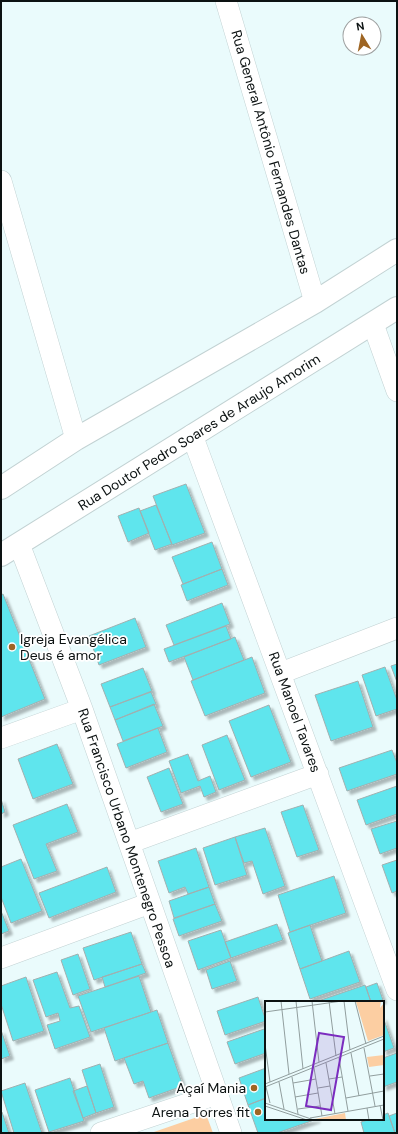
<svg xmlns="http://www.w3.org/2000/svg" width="398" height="1134" viewBox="0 0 398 1134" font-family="'DM Sans',sans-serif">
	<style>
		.green { fill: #fccea2 }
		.building { fill: #5ee5ed; stroke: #a0b0b0; filter: url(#shadow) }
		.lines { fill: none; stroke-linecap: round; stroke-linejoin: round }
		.street-casing { stroke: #c2d2d3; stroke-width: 22 }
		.secondary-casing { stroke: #c2d2d3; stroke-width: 24 }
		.street { stroke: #fff; stroke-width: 21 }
		.secondary { stroke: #fff; stroke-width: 22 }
		.poi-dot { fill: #9e6523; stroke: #fff; stroke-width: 1.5 }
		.labels { text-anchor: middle; stroke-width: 3.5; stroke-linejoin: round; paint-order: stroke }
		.street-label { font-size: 14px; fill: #0c1212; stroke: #fff }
		.poi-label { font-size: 14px; fill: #0c1212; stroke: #fff; text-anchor: end }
		.inset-road { fill: none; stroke: #919e9e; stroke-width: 1 }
		.view { fill: #7b2cbf; fill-opacity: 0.15; stroke: #7b2cbf; stroke-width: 2 }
		.inset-edge { fill: none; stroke: #0c1212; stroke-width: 2 }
	</style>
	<defs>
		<filter id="shadow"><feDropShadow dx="3.5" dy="3.5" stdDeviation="1" flood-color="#0004"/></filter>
	</defs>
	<rect width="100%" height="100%" fill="#eafbfc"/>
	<!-- green -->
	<path class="green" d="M 206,1114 L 213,1133 L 151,1133 Z"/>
	<!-- building -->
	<path class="building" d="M 186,484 L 205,533 L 172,545 L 153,496 Z
		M 156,505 L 172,544 L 155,550 L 140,511 Z
		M 139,508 L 149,533 L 128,542 L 118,516 Z
		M 212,542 L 222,569 L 183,584 L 172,557 Z
		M 222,569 L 228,585 L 187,601 L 181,585 Z
		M 3,594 L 45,699 L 1,717 L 1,595 Z
		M 222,603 L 230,624 L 174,645 L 166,625 Z
		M 135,618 L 146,647 L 99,665 L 89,636 Z
		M 226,626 L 231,639 L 169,662 L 164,649 Z
		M 235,637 L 244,660 L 193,680 L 184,657 Z
		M 252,657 L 265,693 L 205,716 L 191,681 Z
		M 397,664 L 397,682 L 391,666 Z
		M 385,667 L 397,700 L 397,709 L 376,716 L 362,675 Z
		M 143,668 L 152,691 L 110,707 L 101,684 Z
		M 358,681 L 373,727 L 331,741 L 315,695 Z
		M 151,692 L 156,704 L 115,720 L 110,707 Z
		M 154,704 L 163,726 L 123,741 L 115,720 Z
		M 269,705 L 291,762 L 251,777 L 229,721 Z
		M 158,728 L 167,752 L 126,768 L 117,744 Z
		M 227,735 L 245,780 L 219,790 L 202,745 Z
		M 57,744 L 73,784 L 33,799 L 18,759 Z
		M 392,750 L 397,763 L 397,774 L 347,791 L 339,768 Z
		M 188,754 L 198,781 L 210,776 L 216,792 L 204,797 L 200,786 L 181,793 L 169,761 Z
		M 169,768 L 183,804 L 161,812 L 147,777 Z
		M 397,786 L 397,814 L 366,825 L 357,800 Z
		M 1,799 L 5,812 L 1,814 Z
		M 67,804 L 78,832 L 46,844 L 57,871 L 34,879 L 13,825 Z
		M 303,805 L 319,850 L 297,857 L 281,812 Z
		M 397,821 L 397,848 L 380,854 L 371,829 Z
		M 265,828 L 285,886 L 263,894 L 252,861 L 244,863 L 235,837 Z
		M 235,837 L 247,875 L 215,885 L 203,848 Z
		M 196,848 L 209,887 L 188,894 L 185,887 L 169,893 L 158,861 Z
		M 21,859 L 42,911 L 11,923 L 1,897 L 1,867 Z
		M 397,860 L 397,891 L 392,893 L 382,865 Z
		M 107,867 L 116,892 L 49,918 L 39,893 Z
		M 334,876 L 346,913 L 290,932 L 278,895 Z
		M 209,887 L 215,904 L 174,918 L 169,901 Z
		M 215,904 L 222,921 L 179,936 L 173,919 Z
		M 1,911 L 9,931 L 1,934 Z
		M 277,924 L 283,940 L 231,958 L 225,942 Z
		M 310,925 L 322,961 L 300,969 L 288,933 Z
		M 221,930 L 231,958 L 198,970 L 188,941 Z
		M 131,932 L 142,964 L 94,980 L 83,948 Z
		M 349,951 L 360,982 L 310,999 L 300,969 Z
		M 78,954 L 90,989 L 73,995 L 61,960 Z
		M 230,961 L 237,981 L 212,989 L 206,970 Z
		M 142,964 L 146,973 L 105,987 L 102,977 Z
		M 57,972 L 70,1008 L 79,1006 L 90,1037 L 55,1049 L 47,1025 L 60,1021 L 58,1013 L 46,1017 L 33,980 Z
		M 139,976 L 151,1012 L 91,1032 L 78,996 Z
		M 26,977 L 44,1031 L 13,1041 L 1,1004 L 1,986 Z
		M 377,983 L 383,1000 L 371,1002 L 366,987 Z
		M 365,985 L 371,1002 L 321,1002 L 321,1000 Z
		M 258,997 L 266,1021 L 225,1035 L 217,1011 Z
		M 157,1010 L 168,1043 L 115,1061 L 104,1028 Z
		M 383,1017 L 394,1048 L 383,1052 Z
		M 264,1029 L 266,1034 L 266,1053 L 235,1064 L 227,1042 Z
		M 1,1030 L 10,1056 L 1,1059 Z
		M 168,1043 L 183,1086 L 149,1098 L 143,1081 L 134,1084 L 124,1058 Z
		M 397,1053 L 397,1082 L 383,1087 L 383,1058 Z
		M 100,1064 L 114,1107 L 96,1113 L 82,1070 Z
		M 266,1068 L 266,1098 L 248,1105 L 239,1078 Z
		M 70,1078 L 84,1121 L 49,1132 L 35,1090 Z
		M 25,1083 L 42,1133 L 14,1133 L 1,1091 Z
		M 87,1086 L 96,1113 L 83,1118 L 73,1091 Z
		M 266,1098 L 266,1119 L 317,1119 L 277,1133 L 258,1133 L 248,1105 Z
		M 2,1112 L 9,1133 L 1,1133 L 1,1113 Z
		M 388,1113 L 395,1133 L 364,1133 L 361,1122 L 371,1119 L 383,1119 L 383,1115 Z
		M 397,1113 L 397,1133 L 395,1133 L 389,1116 Z"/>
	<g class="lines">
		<defs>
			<path id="street" d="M 226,1 L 315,302
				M 1,181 L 76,439
				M 373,324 L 397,391
				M 192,435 L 397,990
				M 19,544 L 82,709 L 231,1133
				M 281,673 L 397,628
				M 1,738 L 82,709
				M 129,843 L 318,774
				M 1,958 L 150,903
				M 101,1133 L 217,1094"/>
			<path id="secondary" d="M 1,488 L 76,439 L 315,302 L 397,250
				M 1,555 L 397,308"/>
		</defs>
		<!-- street casing -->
		<use href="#street" class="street-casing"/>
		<!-- secondary casing -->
		<use href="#secondary" class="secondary-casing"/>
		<!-- street -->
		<use href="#street" class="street"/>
		<!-- secondary -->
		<use href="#secondary" class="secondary"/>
	</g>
	<!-- markers -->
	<g class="poi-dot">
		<circle cx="12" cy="647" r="4"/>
		<circle cx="254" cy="1088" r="4"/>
		<circle cx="258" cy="1112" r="4"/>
	</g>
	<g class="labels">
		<!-- street labels -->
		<g class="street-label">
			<text transform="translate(271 152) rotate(74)" y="5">Rua General Antônio Fernandes Dantas</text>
			<text transform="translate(199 432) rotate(-32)" y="5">Rua Doutor Pedro Soares de Araujo Amorim</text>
			<text transform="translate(295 712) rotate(70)" y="5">Rua Manoel Tavares</text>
			<text transform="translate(127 838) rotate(71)" y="5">Rua Francisco Urbano Montenegro Pessoa</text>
		</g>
		<!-- poi labels -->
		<g class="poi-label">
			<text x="20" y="644" text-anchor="start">Igreja Evangélica<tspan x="20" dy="16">Deus é amor</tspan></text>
			<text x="246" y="1093">Açaí Mania</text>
			<text x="250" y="1117">Arena Torres fit</text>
		</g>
	</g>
	<!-- overview -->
	<g transform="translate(265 1001)">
		<rect width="119" height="119" fill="#eafbfc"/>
		<path d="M 116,0 L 115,7 L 119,2 L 119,34 L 103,40 L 91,1 ZM 119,54 L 119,64 L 104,66 L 102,56 ZM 80,112 L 81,119 L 50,118 Z" fill="#fccea2"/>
		<path class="inset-road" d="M 16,0 L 24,73M 31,0 L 38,68M 47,0 L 54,61M 64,0 L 71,55M 79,0 L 85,49M 90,0 L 101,43M 0,11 L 77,0M 0,43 L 5,81M 99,47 L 110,105M 86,52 L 94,95M 74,57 L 83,110M 61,62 L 70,113M 49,67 L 57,115M 105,75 L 119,73M 27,76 L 33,113M 64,78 L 77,76M 14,81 L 19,108M 28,82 L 51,78M 0,83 L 119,35M 0,86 L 119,38M 1,86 L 5,102M 53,87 L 65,85M 30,96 L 53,92M 81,97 L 119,90M 0,102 L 49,119M 115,104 L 118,119M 0,105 L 42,119M 102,107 L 104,119M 33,108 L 55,105M 45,117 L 119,104"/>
		<path class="view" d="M 54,32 L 79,36 L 66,109 L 41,105 Z"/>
		<rect width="119" height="119" class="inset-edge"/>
	</g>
	<!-- border -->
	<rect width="398" height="1134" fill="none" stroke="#0c1212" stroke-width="4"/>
	<!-- north arrow -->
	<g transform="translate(362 36) rotate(350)"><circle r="19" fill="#ffffff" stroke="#9ea0a0"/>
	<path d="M0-3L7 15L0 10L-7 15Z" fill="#9e6523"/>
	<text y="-6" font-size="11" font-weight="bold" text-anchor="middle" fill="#0c1212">N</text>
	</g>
</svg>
